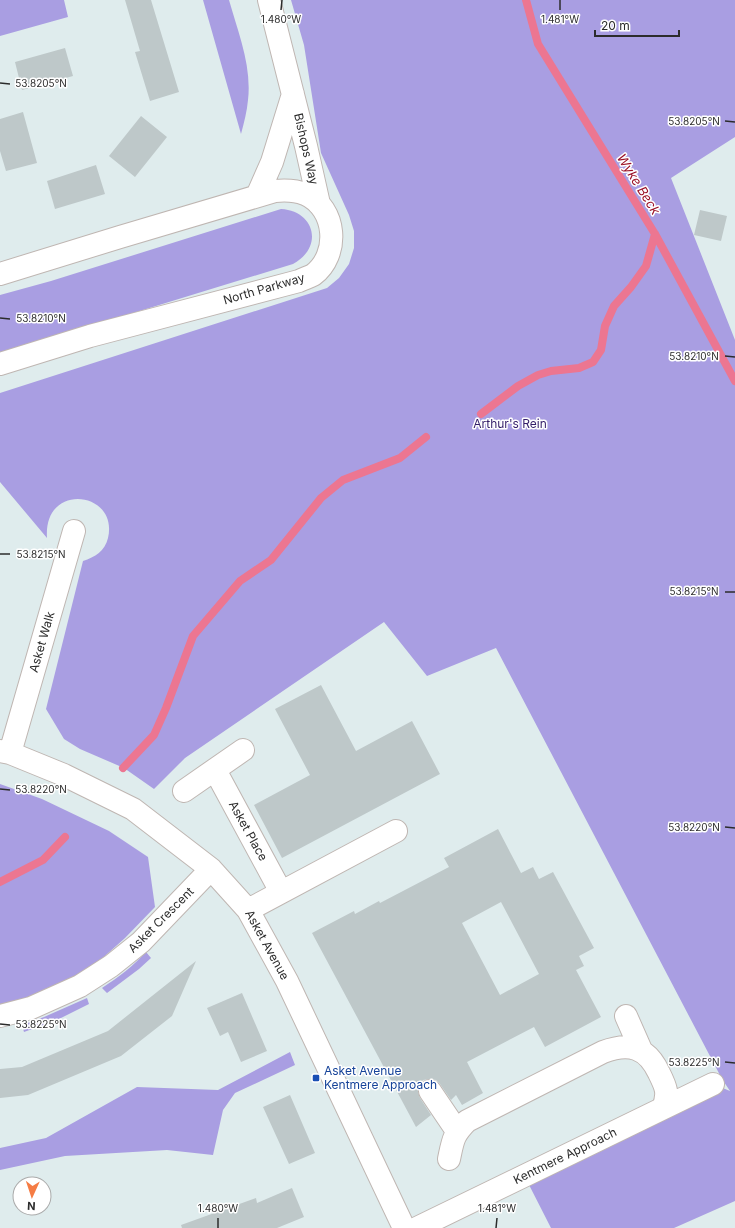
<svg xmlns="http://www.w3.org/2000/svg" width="735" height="1228" viewBox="0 0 735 1228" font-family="Inter,sans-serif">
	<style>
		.green { fill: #a99ee2 }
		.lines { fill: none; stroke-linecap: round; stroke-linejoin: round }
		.stream { stroke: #ec7691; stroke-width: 8 }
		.building { fill: #bec8c9; fill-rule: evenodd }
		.minor-casing { stroke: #bfb6b2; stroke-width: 24 }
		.minor { stroke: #fff; stroke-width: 22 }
		.ticks { fill: none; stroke: #2c2c2c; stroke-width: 1.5 }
		.transit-dot { fill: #1a4fb4; stroke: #fff; stroke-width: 1.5 }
		.labels { text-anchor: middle; stroke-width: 3; stroke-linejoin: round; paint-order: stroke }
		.street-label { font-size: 12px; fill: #2c2c2c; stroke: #fff }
		.park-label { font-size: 12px; fill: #331d69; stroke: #fff }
		.transit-label { font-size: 12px; fill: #164399; stroke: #fff; text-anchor: start }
		.water-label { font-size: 13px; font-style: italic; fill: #9b1126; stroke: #fff }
		.ticks-label { font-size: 10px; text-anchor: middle; fill: #2c2c2c; stroke: #fff; stroke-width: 3; stroke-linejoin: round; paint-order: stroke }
	</style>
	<rect width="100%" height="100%" fill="#dfeced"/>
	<!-- green -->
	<path class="green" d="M 0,0 L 64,0 L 68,17 L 0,36 Z
		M 203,0 L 229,0 C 238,32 252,66 248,100 C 247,111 244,123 241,134 Z
		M 291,0 L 735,0 L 735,137 L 671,178 L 735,340 L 735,1201 L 674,1228 L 551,1228 L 525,1177 L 713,1084 L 730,1091 L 722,1079 L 496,648 L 427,676 L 384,622 L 185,758 L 154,789 L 124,768 L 80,749 L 64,739 L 46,709 L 83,561 C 95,557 105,551 108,538 C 119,491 43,481 47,538 L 0,482 L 0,393 L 327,288 L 339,278 L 349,264 L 354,248 L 354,231 L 349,215 L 321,153 L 304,45 Z
		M 281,209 C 315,211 324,247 293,264 L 68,333 L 0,353 L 0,295 L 51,281 Z
		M 0,784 L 42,799 L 109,831 L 148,857 L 155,907 L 125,938 L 97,963 L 62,986 L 0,1007 Z
		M 146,952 L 151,958 L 139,969 L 107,993 L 102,988 C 119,977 133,966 146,952 Z
		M 87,998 L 89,1004 L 57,1020 L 24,1032 L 22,1025 L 44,1017 Z
		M 290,1052 L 295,1065 L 235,1093 L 223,1110 L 213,1155 L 167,1150 L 65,1156 L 0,1170 L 0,1148 L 46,1138 L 137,1087 L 218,1090 Z"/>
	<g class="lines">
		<!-- stream -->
		<path class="stream" d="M 526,0 L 538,44 L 655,234 L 735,381
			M 481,414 L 518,386 L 538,375 L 551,371 L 579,368 L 593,362 L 601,350 L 605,326 L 614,306 L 631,287 L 646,266 L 655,234
			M 123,768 L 154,735 L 166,708 L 193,636 L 240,581 L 271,560 L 321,498 L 343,480 L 400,458 L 426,437
			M 0,882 L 43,860 L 65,837"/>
	</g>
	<!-- building -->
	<path class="building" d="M 125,0 L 151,0 L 179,92 L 150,101 L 135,52 L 140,51 Z
		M 65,48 L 73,76 L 22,90 L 15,62 Z
		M 23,112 L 37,163 L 6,171 L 0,151 L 0,119 Z
		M 141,116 L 167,137 L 135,177 L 109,156 Z
		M 96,165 L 105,194 L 55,209 L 47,181 Z
		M 700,210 L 727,216 L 721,241 L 694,235 Z
		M 321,685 L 356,751 L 412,721 L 440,774 L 282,858 L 254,805 L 310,775 L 275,709 Z
		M 498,829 L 521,873 L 533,867 L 539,879 L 553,872 L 594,948 L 579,956 L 584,966 L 576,970 L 601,1017 L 545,1047 L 534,1027 L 467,1062 L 483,1093 L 462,1105 L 456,1095 L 451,1100 L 440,1084 L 436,1080 L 430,1079 L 423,1080 L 419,1085 L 418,1092 L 420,1098 L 431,1115 L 416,1127 L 312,933 L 354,911 L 355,914 L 379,901 L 380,903 L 449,867 L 444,858 ZM 501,902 L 539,974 L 500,995 L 462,923 Z
		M 196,961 L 172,1016 L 121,1056 L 28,1095 L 0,1098 L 0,1069 L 22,1067 L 108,1031 Z
		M 242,993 L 267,1051 L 241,1062 L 228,1032 L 220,1036 L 207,1008 Z
		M 290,1095 L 315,1153 L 289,1164 L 263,1107 Z
		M 292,1188 L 304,1217 L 277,1228 L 182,1228 L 181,1225 L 256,1198 L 257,1203 Z"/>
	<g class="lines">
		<defs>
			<path id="minor" d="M 269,0 L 306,146 L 319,204
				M 257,196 L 272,162 L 293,94
				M 0,274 L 120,237 L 275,191 C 286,190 295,190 305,194 C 337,208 340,255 313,275 C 309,277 303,279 299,281 L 90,336 L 0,364
				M 0,751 L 10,753 L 64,775 L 133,809 L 211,869 L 248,910 L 287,981 L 404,1228
				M 10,753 L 74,531
				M 215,770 L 281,892
				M 184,791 L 243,750
				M 248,910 L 396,831
				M 0,1016 L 31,1008 L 80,986 L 111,966 L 141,942 L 211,869
				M 626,1016 L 641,1050
				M 430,1091 L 457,1131
				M 449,1159 C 453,1140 453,1135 467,1121 L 603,1052 C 629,1042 647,1047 659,1073 C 666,1087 669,1093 663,1108
				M 417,1228 L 713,1084"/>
		</defs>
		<!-- minor casing -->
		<use href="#minor" class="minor-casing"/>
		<!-- minor -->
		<use href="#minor" class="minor"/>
	</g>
	<!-- ticks -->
	<path class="ticks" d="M 281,10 L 282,0M 560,10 L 560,0M 0,83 L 10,84M 725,121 L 735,122M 0,318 L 10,319M 725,356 L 735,357M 0,554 L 10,554M 725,592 L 735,592M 0,789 L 10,790M 725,827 L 735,828M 0,1024 L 10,1025M 725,1062 L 735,1063M 218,1228 L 218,1218M 496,1228 L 497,1218"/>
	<!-- markers -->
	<rect class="transit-dot" x="312" y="1074" width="8" height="8" rx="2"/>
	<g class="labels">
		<!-- street labels -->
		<g class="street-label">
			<text transform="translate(306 149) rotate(77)" y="4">Bishops Way</text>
			<text transform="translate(264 289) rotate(-16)" y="4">North Parkway</text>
			<text transform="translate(42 642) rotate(-74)" y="4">Asket Walk</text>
			<text transform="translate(248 831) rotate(61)" y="4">Asket Place</text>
			<text transform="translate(161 920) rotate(-45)" y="4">Asket Crescent</text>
			<text transform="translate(267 945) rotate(61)" y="4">Asket Avenue</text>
			<text transform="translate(565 1156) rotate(-26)" y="4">Kentmere Approach</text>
		</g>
		<!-- park labels -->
		<g class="park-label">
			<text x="510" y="428">Arthur's Rein</text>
		</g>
		<!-- transit labels -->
		<g class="transit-label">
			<text x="324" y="1075">Asket Avenue<tspan x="324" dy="14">Kentmere Approach</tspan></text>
		</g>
		<!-- water labels -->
		<g class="water-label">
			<text transform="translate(639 184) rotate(58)" y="5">Wyke Beck</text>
		</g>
	</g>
	<g class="ticks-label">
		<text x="281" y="23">1.480°W</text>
		<text x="560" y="23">1.481°W</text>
		<text x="41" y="87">53.8205°N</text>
		<text x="694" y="125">53.8205°N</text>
		<text x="41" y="322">53.8210°N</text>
		<text x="694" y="360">53.8210°N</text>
		<text x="41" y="558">53.8215°N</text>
		<text x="694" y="595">53.8215°N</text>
		<text x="41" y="793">53.8220°N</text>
		<text x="694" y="831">53.8220°N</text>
		<text x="41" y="1028">53.8225°N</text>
		<text x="694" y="1066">53.8225°N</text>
		<text x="218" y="1212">1.480°W</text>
		<text x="497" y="1212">1.481°W</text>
	</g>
	<!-- north arrow -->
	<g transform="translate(32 1196) rotate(183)"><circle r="19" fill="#ffffff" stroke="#ababab"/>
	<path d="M0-3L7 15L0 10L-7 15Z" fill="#f57c44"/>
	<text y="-6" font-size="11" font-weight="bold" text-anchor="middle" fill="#2c2c2c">N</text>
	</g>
	<!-- scale -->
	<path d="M595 30v6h84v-6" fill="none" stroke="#2c2c2c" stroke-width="2"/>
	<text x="601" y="30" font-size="12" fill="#2c2c2c" stroke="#ffffff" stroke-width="3" paint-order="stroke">20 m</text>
</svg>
